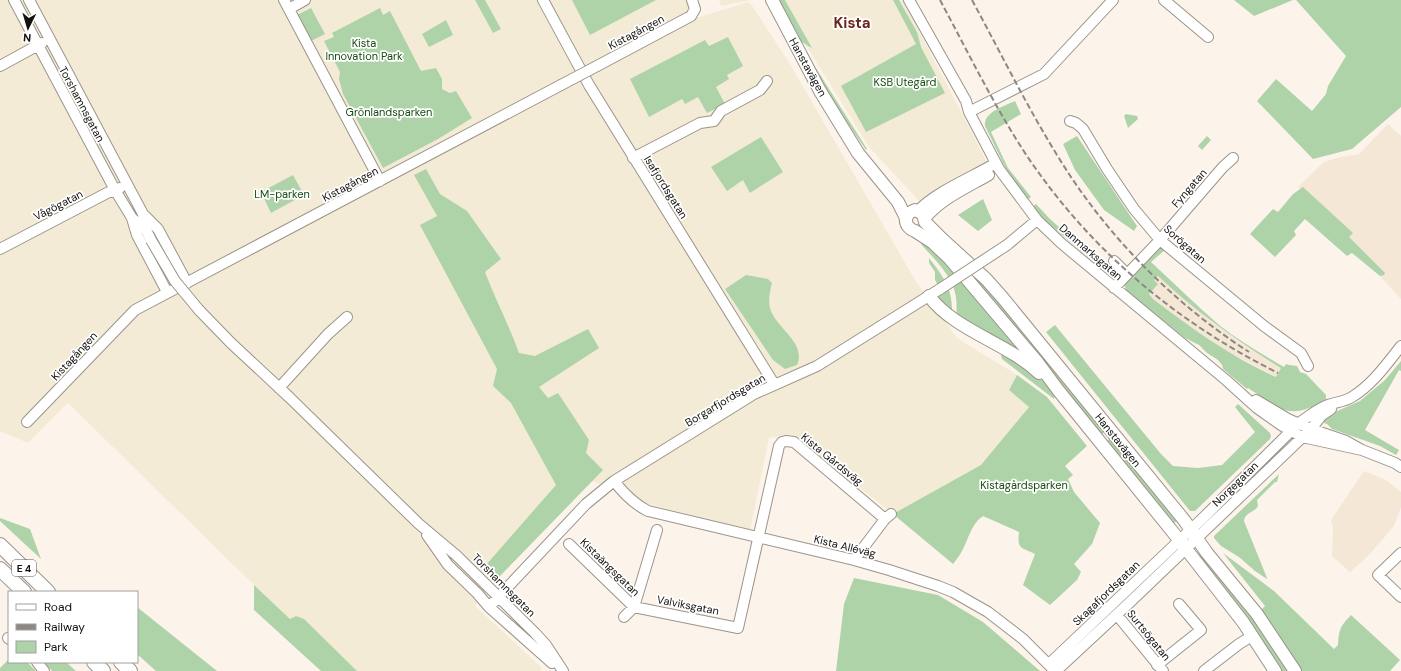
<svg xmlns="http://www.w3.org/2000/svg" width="1401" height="671" viewBox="0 0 1401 671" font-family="'DM Sans',sans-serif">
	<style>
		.commercial { fill: #f4ebd6 }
		.built { fill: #f4e7d6 }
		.green { fill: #aed3a9; fill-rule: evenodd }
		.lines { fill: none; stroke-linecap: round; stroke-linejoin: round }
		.minor-casing { stroke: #9b948a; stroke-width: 12 }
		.major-casing { stroke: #9b948a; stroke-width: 14 }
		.highway-casing { stroke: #9b948a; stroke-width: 16 }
		.minor { stroke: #fff; stroke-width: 10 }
		.major { stroke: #fff; stroke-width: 12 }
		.highway { stroke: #fff; stroke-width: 14 }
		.rail { stroke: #8d8881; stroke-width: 2; stroke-dasharray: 6 3; stroke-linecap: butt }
		.minor-bridge-casing { stroke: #9b948a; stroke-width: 12; stroke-linecap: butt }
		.minor-bridge { stroke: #fff; stroke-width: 10 }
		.labels { text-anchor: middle; stroke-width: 3.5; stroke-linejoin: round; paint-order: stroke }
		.shield { fill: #fff; stroke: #5a5856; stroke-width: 1 }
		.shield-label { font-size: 10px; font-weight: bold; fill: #14110e }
		.street-label { font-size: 11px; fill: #14110e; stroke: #fff }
		.park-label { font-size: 11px; fill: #154b0f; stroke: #fff }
		.district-label { font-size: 15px; font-weight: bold; fill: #6a271a; stroke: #fff }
	</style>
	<rect width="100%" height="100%" fill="#fcf4ea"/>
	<!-- commercial -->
	<path class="commercial" d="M 0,0 L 687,0 L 696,18 L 748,2 L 751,4 L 790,64 L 915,280 L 957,338 L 1017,375 L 1009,390 L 1029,407 L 981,466 L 893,514 L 792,434 L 769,438 L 750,530 L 641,502 L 592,481 L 499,577 L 475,606 L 541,667 L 541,671 L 357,671 L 296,616 L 290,619 L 254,585 L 68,403 L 28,443 L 0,431 Z
		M 719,0 L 751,0 L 721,6 Z
		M 778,0 L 903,0 L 989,166 L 921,203 L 869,147 Z"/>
	<!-- built -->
	<path class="built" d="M 1388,124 L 1401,136 L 1401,299 L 1298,187 L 1324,162 L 1340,157 L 1359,154 Z
		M 1158,276 L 1211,321 L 1241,343 L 1282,368 L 1276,377 L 1229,352 L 1192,328 L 1153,299 L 1149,294 L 1154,280 Z
		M 1364,471 L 1386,480 L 1401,492 L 1401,507 L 1394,526 L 1369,555 L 1350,572 L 1332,556 L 1333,527 L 1331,520 Z"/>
	<!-- green -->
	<path class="green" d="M 475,0 L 485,0 L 501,29 L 493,33 Z
		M 572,0 L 656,0 L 590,35 Z
		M 777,0 L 785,0 L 812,48 C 796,40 794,33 788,16 C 786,13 779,4 777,0 Z
		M 893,0 L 899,0 L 917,32 L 921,47 L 945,93 L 866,132 L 841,86 L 916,44 Z
		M 1234,0 L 1293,0 L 1254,16 Z
		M 1296,0 L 1401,0 L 1401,107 L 1352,149 L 1313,159 L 1257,101 L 1276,79 L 1312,111 L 1326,94 L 1328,86 L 1346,56 Z
		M 311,8 L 325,34 L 313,40 L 311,40 L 297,15 Z
		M 380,8 L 383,15 L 390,11 L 421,71 L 436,68 L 442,79 L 442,89 L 450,93 L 456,91 L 472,118 L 438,139 L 383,168 L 343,94 L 339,79 L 340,72 L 324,41 L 334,37 L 332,33 Z
		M 446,20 L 453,35 L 429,47 L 422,34 Z
		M 728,37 L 743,66 L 727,75 L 729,79 L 716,87 L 725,104 L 707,113 L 698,97 L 685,104 L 682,99 L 649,117 L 630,79 L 705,40 L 709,46 Z
		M 812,62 L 867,149 L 866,150 C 846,122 828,93 812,63 Z
		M 1015,101 L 1021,114 L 991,132 L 1008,168 L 1031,197 L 1028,199 L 1006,169 L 985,126 C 983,112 1005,106 1015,101 Z
		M 1126,114 L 1137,116 L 1138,119 L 1128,128 L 1124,116 Z
		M 1077,136 L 1137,226 L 1134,231 L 1104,210 L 1075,170 L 1063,144 Z
		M 1207,136 L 1211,140 L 1202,150 L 1198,146 Z
		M 761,137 L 783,172 L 750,193 L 743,180 L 727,191 L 711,167 Z
		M 426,169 L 440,194 L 467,211 L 501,259 L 485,272 C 495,299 509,325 519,353 L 535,356 L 588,329 L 599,348 L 539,387 L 548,398 L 558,393 L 589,440 L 586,453 L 603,470 L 499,577 L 485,566 L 556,485 L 511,403 L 493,386 L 497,369 L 420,225 L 437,216 L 414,175 Z
		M 293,175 L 304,195 L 271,213 L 261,192 Z
		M 1303,187 L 1353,233 L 1349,237 L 1385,273 L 1384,275 L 1380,276 L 1352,253 L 1347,256 L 1305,219 L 1294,231 L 1296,235 L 1275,257 L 1250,234 L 1273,209 L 1278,212 L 1293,194 Z
		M 983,199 L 992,220 L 978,231 L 958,215 Z
		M 1036,204 L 1050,219 L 1087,252 L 1107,266 L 1115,266 L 1123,274 L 1116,281 L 1047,222 L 1032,207 Z
		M 922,241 L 950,263 L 1031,361 L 957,316 C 956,310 957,303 956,297 C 953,276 934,259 921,244 Z
		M 1160,246 L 1166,249 L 1151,262 C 1174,283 1196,305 1219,325 C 1239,341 1262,354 1284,367 L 1286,364 L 1289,365 L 1297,366 L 1300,372 L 1306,374 L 1326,395 L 1326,399 C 1290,422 1280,409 1248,388 L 1247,389 L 1223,369 L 1222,365 L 1218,360 L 1207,353 L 1199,345 L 1185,338 L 1127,291 L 1125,287 L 1125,282 ZM 1158,276 C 1195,311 1237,341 1281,368 L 1276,377 C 1233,358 1191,328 1153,299 L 1149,294 L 1158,284 L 1154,280 Z
		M 929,258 C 943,276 953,289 952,313 L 942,305 L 938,297 L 943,294 L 935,280 L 935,272 L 929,263 Z
		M 976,274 L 1106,431 L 1100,436 L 972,278 Z
		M 746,275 L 768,279 L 772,283 C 770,291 768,300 770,308 C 775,328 807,342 797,365 L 785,369 L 773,360 L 725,289 Z
		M 1055,325 L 1161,454 L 1173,466 L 1198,468 L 1222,465 L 1255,432 L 1235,407 L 1238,404 L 1270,433 L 1271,436 L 1270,439 L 1195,511 L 1190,511 L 1046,332 Z
		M 1003,353 L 1032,370 L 1055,394 L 1054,399 L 1002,359 L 1001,355 Z
		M 1401,361 L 1401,371 L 1399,370 L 1365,430 L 1399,450 L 1396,455 L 1380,446 L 1332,429 L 1327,424 L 1324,423 L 1326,416 L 1360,401 L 1385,380 Z
		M 1017,375 L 1047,397 L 1087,446 L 1065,466 L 1073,475 L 1068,479 L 1074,492 L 1100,523 L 1092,544 L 1074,564 L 1081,572 L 1077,580 L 1050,605 L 1023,585 L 1035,554 C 1021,547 1017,550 1019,532 L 983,516 C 971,524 969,538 962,551 C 960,555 956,560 953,564 L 893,514 L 981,465 L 1029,407 L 1009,390 Z
		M 1111,438 L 1178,520 L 1174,523 L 1126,464 L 1119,460 L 1105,442 Z
		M 1279,474 L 1277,482 L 1275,482 L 1257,500 L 1258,506 C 1254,513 1245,512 1244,521 L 1267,578 L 1267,579 L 1255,571 L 1239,557 L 1221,546 L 1214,538 L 1214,536 Z
		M 0,518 L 30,529 L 41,559 L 0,521 Z
		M 1223,553 L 1274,591 L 1334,649 L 1338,645 C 1339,629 1340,627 1351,615 L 1400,660 L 1390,671 L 1298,671 L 1266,620 L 1262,609 L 1265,606 Z
		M 1201,554 L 1248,614 L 1256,619 L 1289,671 L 1279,671 L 1198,557 Z
		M 854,578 L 938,595 L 983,622 L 1040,671 L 836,671 L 844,604 Z
		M 254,585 L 290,619 L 296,616 L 304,619 L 357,671 L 321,671 L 254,610 Z
		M 137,607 L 217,671 L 156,671 L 137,654 Z
		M 9,659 L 9,662 L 27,662 L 36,671 L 0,671 L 0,668 Z
		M 44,662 L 66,662 L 76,671 L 52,671 Z"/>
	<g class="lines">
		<defs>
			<path id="minor" d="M 14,0 L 115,190 L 132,218 L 146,230
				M 29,0 L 143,214 L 146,230 L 151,240
				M 284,0 L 380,181
				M 543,0 L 589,85 L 774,384
				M 909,0 L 966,101 L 969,112 L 999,169 L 1037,220 L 1061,243 L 1226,380 L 1257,408 L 1281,425 L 1302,437 L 1362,450
				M 1164,0 L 1208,37
				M 289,9 L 305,0
				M 0,66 L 42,43
				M 597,66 L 691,16 L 695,9 L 692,0
				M 969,112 L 1044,74 L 1113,0
				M 1070,121 L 1076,123 L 1083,129 L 1107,169 L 1134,209 L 1160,240 L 1264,326 L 1301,353 L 1308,366
				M 633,158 L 700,123 L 714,121 L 721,111 L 760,90 L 767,81
				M 918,211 C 935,192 973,177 996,163
				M 143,214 L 158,229 L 187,283
				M 132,218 L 137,235 L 167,292
				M 925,219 C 941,199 967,188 989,175
				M 1007,245 L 1037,220
				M 0,249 L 107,193 L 120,188
				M 1114,261 L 1127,274
				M 1114,288 L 1160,240 L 1223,167 L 1233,158
				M 199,310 L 231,343 L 289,397 L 419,524 L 456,555 L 535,633 L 546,645 L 563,671
				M 279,388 L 328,334 L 347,317
				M 1256,400 L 1288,419 L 1311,429 L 1346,441 L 1362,450 L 1395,463 L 1401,467
				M 27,422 L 135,310 L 561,85
				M 614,481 C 624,494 634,504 648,511 L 854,560 L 889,570 L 938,586 L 953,592 L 988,612 L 1023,639 L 1055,671
				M 427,535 L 448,565 L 477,593 L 489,607 L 552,663
				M 569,544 L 634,607
				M 1401,553 L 1378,575 L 1401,597
				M 854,560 L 885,519
				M 489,607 L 586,504 L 614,481 L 754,394 L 817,366 L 940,289
				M 634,607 L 738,628 L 779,446 L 782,442 L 786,441 L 794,442 L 885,519 L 891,514
				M 1117,615 L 1163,671
				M 624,617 L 634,607 L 657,530
				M 8,638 L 9,639
				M 37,662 L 44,671
				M 1049,664 L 1203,518 L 1299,423 C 1308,417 1317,409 1328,405 C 1336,402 1344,402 1352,397 C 1372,385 1386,365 1401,346
				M 1157,665 L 1201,630 L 1179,604
				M 1056,671 L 1127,605 L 1311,429 L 1322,415 L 1331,409
				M 1204,671 L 1239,644 L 1252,636"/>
			<path id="major" d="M 772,0 L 820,91 L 858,153 L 898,202 L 906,218
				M 929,296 C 955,331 1008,343 1039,373
				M 1275,671 L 1243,622 L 1172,531 L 1058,390 L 1038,363 L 950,259 L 932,242 L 915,231 C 909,229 905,224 906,218 L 909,213 L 915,210 L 923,214 L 925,222 L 942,239 L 986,279 L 1002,297 L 1184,520 L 1207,553 L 1257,614 L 1295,671"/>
			<path id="highway" d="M 0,545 L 48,592
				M 0,569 L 24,592
				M 94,662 L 103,671
				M 121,662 L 130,671"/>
		</defs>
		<!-- minor casing -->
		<use href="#minor" class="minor-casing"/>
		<!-- major casing -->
		<use href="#major" class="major-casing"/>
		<!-- highway casing -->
		<use href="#highway" class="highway-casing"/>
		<!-- minor -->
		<use href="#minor" class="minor"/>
		<!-- major -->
		<use href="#major" class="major"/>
		<!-- highway -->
		<use href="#highway" class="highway"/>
		<!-- rail -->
		<path class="rail" d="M 940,0 C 968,52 994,106 1027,156 C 1091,251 1176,322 1278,373
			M 972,0 C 1004,59 1034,121 1071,177 C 1117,246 1179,307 1249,352"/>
		<defs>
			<path id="minor-bridge" d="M 561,85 L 597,66
				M 151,240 L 175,281 L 199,310
				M 940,289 L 1007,245"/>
		</defs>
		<!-- minor-bridge casing -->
		<use href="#minor-bridge" class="minor-bridge-casing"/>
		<!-- minor-bridge -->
		<use href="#minor-bridge" class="minor-bridge"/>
	</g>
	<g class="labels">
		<!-- shield labels -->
		<rect class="shield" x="12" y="560" width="24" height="16" rx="3"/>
		<g class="shield-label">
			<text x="24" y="572">E 4</text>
		</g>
		<!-- street labels -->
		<g class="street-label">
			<text transform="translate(636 32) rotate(-28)" y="4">Kistagången</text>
			<text transform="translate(808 67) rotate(61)" y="4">Hanstavägen</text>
			<text transform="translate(82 104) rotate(62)" y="4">Torshamnsgatan</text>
			<text transform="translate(350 184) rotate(-28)" y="4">Kistagången</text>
			<text transform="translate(666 187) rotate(58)" y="4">Isafjordsgatan</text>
			<text transform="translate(1189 188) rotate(-49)" y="4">Fyngatan</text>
			<text transform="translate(58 205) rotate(-27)" y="4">Vågögatan</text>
			<text transform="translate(1185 244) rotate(41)" y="4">Sorögatan</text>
			<text transform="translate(1091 252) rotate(41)" y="4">Danmarksgatan</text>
			<text transform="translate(74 356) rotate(-47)" y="4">Kistagången</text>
			<text transform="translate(725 400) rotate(-31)" y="4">Borgarfjordsgatan</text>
			<text transform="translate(1118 440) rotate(51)" y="4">Hanstavägen</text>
			<text transform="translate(832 459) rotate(39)" y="4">Kista Gårdsväg</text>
			<text transform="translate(1235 484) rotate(-44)" y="4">Norgegatan</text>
			<text transform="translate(845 546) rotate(14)" y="4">Kista Alléväg</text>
			<text transform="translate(610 567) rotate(44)" y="4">Kistaängsgatan</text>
			<text transform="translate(504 585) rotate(45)" y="4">Torshamnsgatan</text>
			<text transform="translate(1106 593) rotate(-44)" y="4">Skagafjordsgatan</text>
			<text transform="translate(688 605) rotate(11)" y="4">Valviksgatan</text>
			<text transform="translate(1149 635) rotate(51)" y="4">Surtsögatan</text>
		</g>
		<!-- park labels -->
		<g class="park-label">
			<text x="364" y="47">Kista<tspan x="364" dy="13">Innovation Park</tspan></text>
			<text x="905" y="86">KSB Utegård</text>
			<text x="389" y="116">Grönlandsparken</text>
			<text x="282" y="198">LM-parken</text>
			<text x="1024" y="489">Kistagårdsparken</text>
		</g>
		<!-- district labels -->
		<g class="district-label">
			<text x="852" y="28">Kista</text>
		</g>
	</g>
	<!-- legend -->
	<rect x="8" y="591" width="130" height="72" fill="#ffffff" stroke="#a1a09f"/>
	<rect x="16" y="604" width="20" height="6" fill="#ffffff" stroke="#a1a09f"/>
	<text x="44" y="611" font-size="12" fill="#14110e">Road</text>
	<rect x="16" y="624" width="20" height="6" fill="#8d8881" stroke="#a1a09f"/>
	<text x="44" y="631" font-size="12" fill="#14110e">Railway</text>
	<rect x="16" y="641" width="20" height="12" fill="#aed3a9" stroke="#a1a09f"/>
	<text x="44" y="651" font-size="12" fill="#14110e">Park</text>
	<!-- north arrow -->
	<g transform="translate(28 28) rotate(185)" stroke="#ffffff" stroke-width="3" paint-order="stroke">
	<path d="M0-3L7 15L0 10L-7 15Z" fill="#14110e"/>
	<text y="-6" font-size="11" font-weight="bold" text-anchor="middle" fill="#14110e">N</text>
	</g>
</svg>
